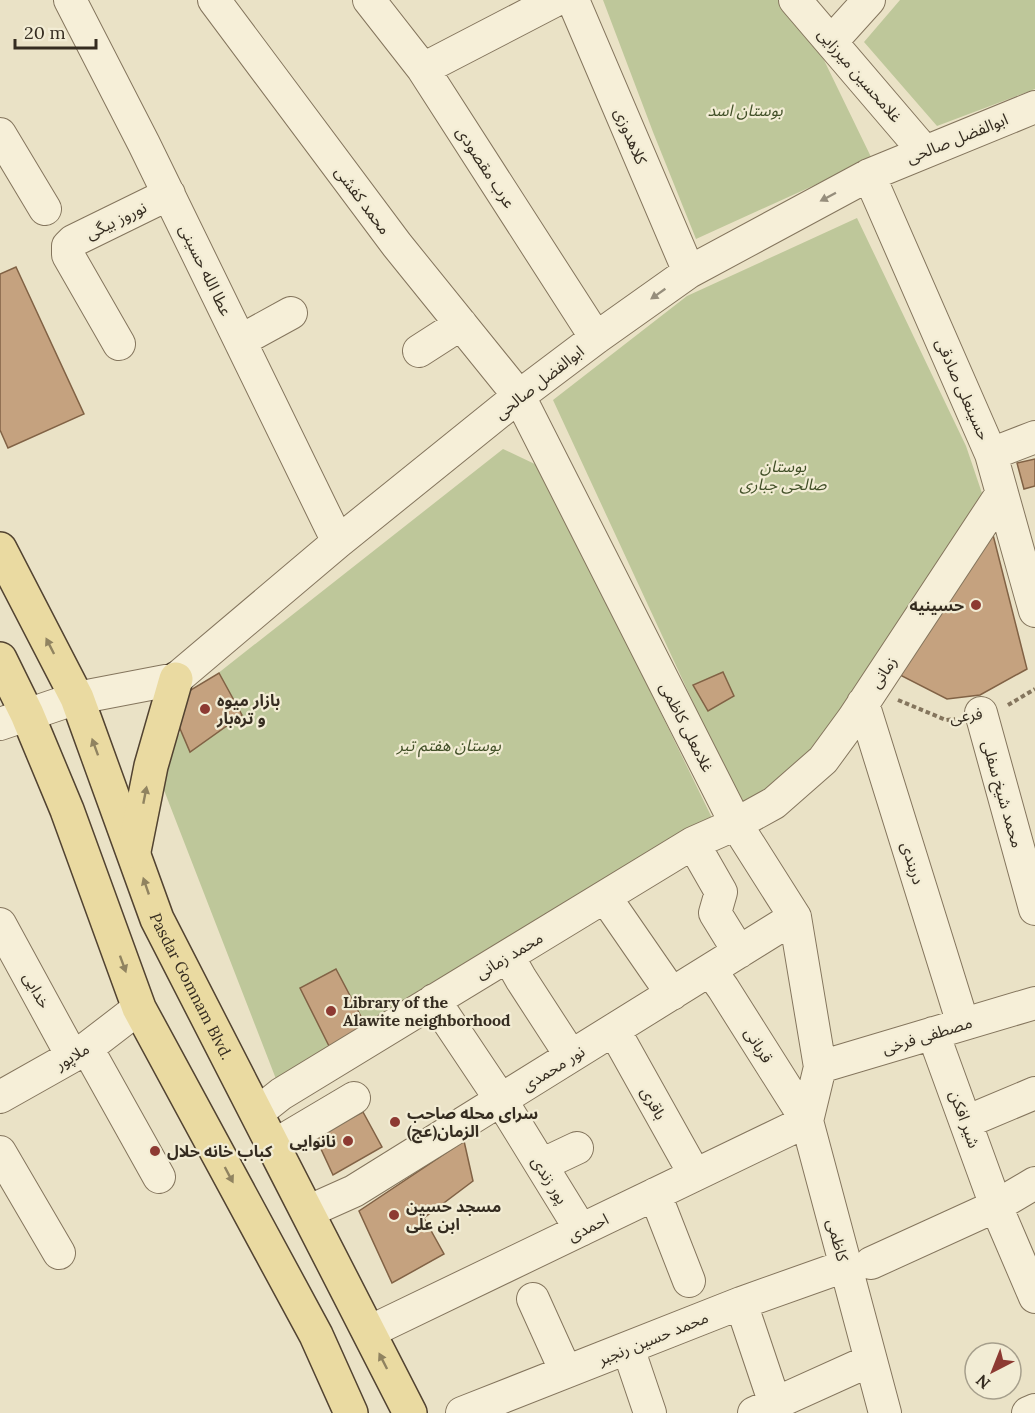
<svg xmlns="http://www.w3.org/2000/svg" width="1035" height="1413" viewBox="0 0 1035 1413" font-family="Lora,'Noto Sans Arabic',serif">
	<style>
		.green { fill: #bec79a }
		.building { fill: #c5a27f; stroke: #816245; stroke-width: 1.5 }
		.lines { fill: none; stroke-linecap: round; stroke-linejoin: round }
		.minor-casing { stroke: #84755d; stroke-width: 34 }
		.major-casing { stroke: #524331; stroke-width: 36 }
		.path { stroke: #84755d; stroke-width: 4; stroke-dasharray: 4.5 3; stroke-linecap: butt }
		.minor { stroke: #f6efd8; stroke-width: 32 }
		.major { stroke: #eadaa1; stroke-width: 33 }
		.oneway { fill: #968e7c }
		.oneway2 { fill: #908360 }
		.poi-dot { fill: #8d3a32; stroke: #f2ecd4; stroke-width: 2 }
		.labels { text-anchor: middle; stroke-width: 4.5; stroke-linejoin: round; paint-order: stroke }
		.street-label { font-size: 16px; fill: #352c20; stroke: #f2ecd4 }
		.park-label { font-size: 16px; font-style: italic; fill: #425028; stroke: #f2ecd4 }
		.poi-label { font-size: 16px; font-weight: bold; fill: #352c20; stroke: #f2ecd4; text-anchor: start }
	</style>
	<rect width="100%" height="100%" fill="#eae2c6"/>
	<!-- green -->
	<path class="green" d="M 603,0 L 784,0 L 807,25 L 872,159 L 696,239 L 653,132 Z
		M 900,0 L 1035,0 L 1035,89 L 937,126 L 864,42 Z
		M 857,218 L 966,446 L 987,508 L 812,758 L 742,808 L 553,400 L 687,296 Z
		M 503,449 L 541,467 L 713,820 L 276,1079 L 162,785 L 171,748 L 212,678 Z"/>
	<!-- building -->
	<path class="building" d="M 16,267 L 84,414 L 8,448 L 0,430 L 0,274 Z
		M 1035,459 L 1035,486 L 1024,489 L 1017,463 Z
		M 990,523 L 1027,669 L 980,695 L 947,699 L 900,675 Z
		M 723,672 L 734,696 L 708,711 L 693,685 Z
		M 219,673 L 242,715 L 190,752 L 169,703 Z
		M 336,969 L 366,1026 L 330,1048 L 300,988 Z
		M 363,1112 L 382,1147 L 333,1175 L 315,1136 Z
		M 464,1141 L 473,1181 L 424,1218 L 444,1254 L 392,1283 L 359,1211 Z"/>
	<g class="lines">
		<defs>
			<path id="minor" d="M 70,0 L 144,144 L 338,542
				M 214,0 L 397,245 L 519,396 L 736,824 L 795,917 L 820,1067 L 807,1121 L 885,1413
				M 369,0 L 423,69 L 596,338
				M 573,0 L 689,272
				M 795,0 L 924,151
				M 832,41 L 869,0
				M 423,69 L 556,0
				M 0,134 L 45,209
				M 869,175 L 991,454 L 1035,611
				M 240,341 L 291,313
				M 119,344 L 68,255 L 68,246 L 73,241 L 169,194
				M 419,351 L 461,324
				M 991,454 L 1035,437
				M 863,703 L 963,1024
				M 981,713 L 1035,909
				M 0,724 L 77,698 L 176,679 L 338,542 L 519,396 L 596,338 L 689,272 L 869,175 L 1035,107
				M 693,843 L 721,892 L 715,913 L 739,952
				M 605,897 L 672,994
				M 0,924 L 72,1056
				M 508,956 L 521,979 L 571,1056
				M 434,1000 L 501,1100 L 581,1230
				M 614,1030 L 695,1175
				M 933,1033 L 996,1206 L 1035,1297
				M 87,1048 L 159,1177
				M 820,1067 L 1035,1003
				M 0,1097 L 87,1048 L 139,1008
				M 257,1113 L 281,1094 L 693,843 L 736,824 L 774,803 L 823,760 L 853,719 L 1002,493
				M 966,1122 L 1035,1093
				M 273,1146 L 354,1098
				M 0,1152 L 59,1253
				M 541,1165 L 577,1148
				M 655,1194 L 689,1281
				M 307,1212 L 354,1191 L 795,917
				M 871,1263 L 996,1206 L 1035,1183
				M 533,1299 L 566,1372
				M 741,1303 L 775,1404
				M 369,1332 L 807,1121 L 723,988 L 710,970
				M 628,1348 L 650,1413
				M 462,1413 L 741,1303 L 845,1266
				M 754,1413 L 869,1361
				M 1028,1413 L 1035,1410"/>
			<g id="major">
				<path id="s1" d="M 0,549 L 77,698 L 157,919 L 410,1413"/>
				<path d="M 0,659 L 27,714 L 67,810 L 139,1008 L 316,1335 L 351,1413"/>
				<path d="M 134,851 L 151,766 L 176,679"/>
			</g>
		</defs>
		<!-- minor casing -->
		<use href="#minor" class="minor-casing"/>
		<!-- major casing -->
		<use href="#major" class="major-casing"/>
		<!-- path -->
		<path class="path" d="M 898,700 L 946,720 L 955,719
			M 1008,705 L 1035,689"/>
		<!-- minor -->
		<use href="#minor" class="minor"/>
		<!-- major -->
		<use href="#major" class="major"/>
	</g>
	<!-- one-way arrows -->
	<defs><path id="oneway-solid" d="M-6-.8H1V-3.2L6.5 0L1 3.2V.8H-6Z" transform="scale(1.5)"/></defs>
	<g class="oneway">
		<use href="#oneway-solid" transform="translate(828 197) rotate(152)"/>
		<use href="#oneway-solid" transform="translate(658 294) rotate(145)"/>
	</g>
	<g class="oneway2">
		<use href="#oneway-solid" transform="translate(50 646) rotate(-117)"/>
		<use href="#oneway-solid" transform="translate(95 747) rotate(-110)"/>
		<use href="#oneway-solid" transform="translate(145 795) rotate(-79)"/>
		<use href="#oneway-solid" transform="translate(146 886) rotate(-109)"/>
		<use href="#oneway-solid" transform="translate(123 964) rotate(70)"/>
		<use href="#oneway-solid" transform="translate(229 1175) rotate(62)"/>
		<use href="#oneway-solid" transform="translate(383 1361) rotate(-117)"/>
	</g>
	<!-- markers -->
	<g class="poi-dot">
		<circle cx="976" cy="605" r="6"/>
		<circle cx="205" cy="709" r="6"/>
		<circle cx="331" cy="1011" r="6"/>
		<circle cx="395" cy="1122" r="6"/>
		<circle cx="348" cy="1141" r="6"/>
		<circle cx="155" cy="1151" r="6"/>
		<circle cx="394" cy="1215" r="6"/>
	</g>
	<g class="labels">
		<!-- street labels -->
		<g class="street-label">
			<text transform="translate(860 75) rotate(49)" y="6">غلامحسین میرزایی</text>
			<text transform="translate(631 136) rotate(67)" y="6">کلاهدوزی</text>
			<text transform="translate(957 138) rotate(-22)" y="6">ابوالفضل صالحی</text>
			<text transform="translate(486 167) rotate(57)" y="6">عرب مقصودی</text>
			<text transform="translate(363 200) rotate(53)" y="6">محمد کفشی</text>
			<text transform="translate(116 220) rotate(-26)" y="6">نوروز بیگی</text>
			<text transform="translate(206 270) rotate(64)" y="6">عطا الله حسینی</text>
			<text transform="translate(539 382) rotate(-38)" y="6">ابوالفضل صالحی</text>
			<text transform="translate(963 389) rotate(66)" y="6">حسینعلی صادقی</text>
			<text transform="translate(883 672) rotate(-56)" y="6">زمانی</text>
			<text transform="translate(966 715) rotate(-8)" y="6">فرعی</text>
			<text transform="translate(687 727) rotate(63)" y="6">غلامعلی کاظمی</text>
			<text transform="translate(1003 794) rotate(74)" y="6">محمد شیخ سفلی</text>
			<text transform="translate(913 863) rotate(73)" y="6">دربندی</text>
			<text transform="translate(509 955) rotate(-31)" y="6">محمد زمانی</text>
			<text dy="6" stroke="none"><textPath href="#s1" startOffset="478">Pasdar Gomnam Blvd.</textPath></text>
			<text transform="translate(37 990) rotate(61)" y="6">خدایی</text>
			<text transform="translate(927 1035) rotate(-17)" y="6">مصطفی فرخی</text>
			<text transform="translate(759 1045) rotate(58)" y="6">قربانی</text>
			<text transform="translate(72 1056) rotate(-31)" y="6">ملاپور</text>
			<text transform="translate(553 1068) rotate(-32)" y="6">نور محمدی</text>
			<text transform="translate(654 1103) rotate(61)" y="6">باقری</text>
			<text transform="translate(965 1119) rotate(70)" y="6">شیر افکن</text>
			<text transform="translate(550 1180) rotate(58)" y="6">پور زندی</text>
			<text transform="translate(588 1227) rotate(-26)" y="6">احمدی</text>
			<text transform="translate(838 1240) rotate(75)" y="6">کاظمی</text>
			<text transform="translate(653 1338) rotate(-22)" y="6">محمد حسین رنجبر</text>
		</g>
		<!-- park labels -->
		<g class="park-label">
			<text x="745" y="116">بوستان اسد</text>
			<text x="783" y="472">بوستان<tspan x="783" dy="18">صالحی جباری</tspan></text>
			<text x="449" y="751">بوستان هفتم تیر</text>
		</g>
		<!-- poi labels -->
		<g class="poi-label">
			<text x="964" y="611" text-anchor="end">حسینیه</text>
			<text x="217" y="706">بازار میوه<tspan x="217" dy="18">و تره‌بار</tspan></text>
			<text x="343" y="1008">Library of the<tspan x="343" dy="18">Alawite neighborhood</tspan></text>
			<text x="407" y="1119">سرای محله صاحب<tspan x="407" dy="18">الزمان(عج)</tspan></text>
			<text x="336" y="1147" text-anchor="end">نانوایی</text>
			<text x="167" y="1157">کباب خانه حلال</text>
			<text x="406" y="1212">مسجد حسین<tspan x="406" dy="18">ابن علی</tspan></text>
		</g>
	</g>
	<!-- north arrow -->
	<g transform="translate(993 1371) rotate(222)"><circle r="28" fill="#f2ecd4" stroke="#a69f8c" stroke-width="1.5"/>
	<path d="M0-4.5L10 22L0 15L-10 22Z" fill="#8d3a32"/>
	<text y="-9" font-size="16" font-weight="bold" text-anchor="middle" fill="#352c20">N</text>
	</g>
	<!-- scale -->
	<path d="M15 39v9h81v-9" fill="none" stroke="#352c20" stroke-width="3"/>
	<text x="24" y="39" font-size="18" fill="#352c20" stroke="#f2ecd4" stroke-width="4.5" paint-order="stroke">20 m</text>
</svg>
